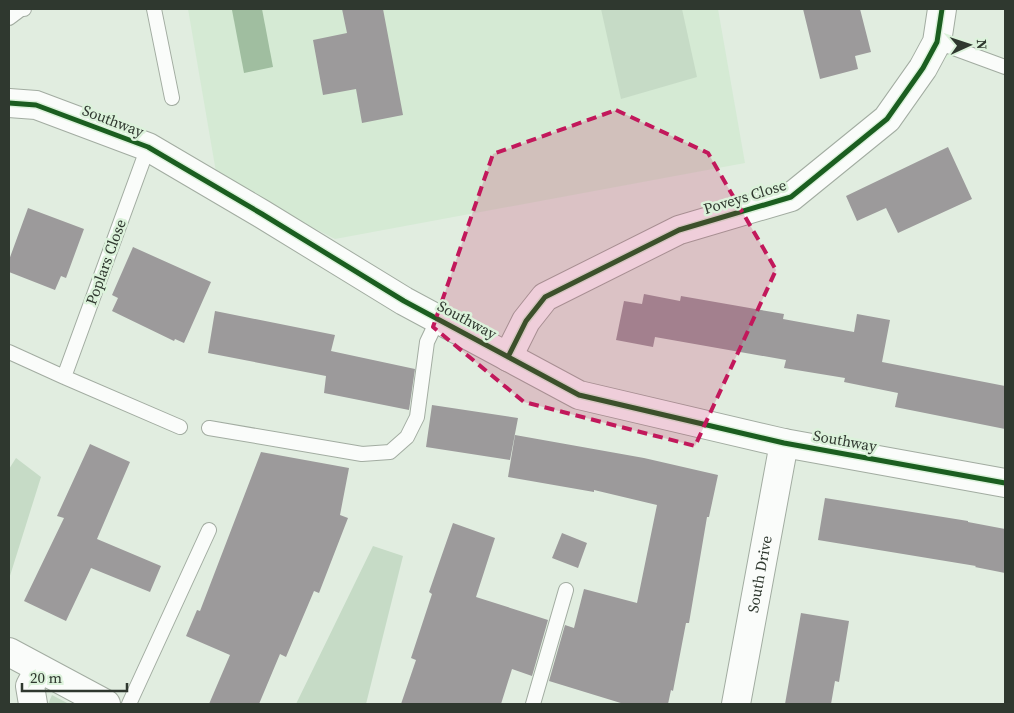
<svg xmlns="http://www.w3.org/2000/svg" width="1014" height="713" viewBox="0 0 1014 713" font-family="'Source Serif 4',serif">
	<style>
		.built { fill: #d5ead4 }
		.green { fill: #c6dbc6 }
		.water { fill: #a0bea0 }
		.building { fill: #9c9a9b }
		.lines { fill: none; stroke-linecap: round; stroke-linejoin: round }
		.service-casing { stroke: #a2aca1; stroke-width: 16 }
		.minor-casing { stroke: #a2aca1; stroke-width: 30 }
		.service { stroke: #fafcfa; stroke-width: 14 }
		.minor { stroke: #fafcfa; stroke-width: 28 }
		.cycleway-casing { stroke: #dcf2db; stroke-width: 8 }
		.cycleway { stroke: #1b5e20; stroke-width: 5 }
		.marked { fill: #c2185b; fill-opacity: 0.2; stroke: #c2185b; stroke-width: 4; stroke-dasharray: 10 6; stroke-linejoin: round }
		.labels { text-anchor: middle; stroke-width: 5; stroke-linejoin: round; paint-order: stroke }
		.street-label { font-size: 15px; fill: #2f382f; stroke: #dcf2db }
	</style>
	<rect width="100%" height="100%" fill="#e1ede0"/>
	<!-- built -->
	<path class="built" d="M 188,9 L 718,9 L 745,163 L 335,239 L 217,178 Z"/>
	<!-- green -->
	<path class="green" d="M 601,9 L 682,9 L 697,77 L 621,99 Z
		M 16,458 L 41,477 L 9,579 L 9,469 Z
		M 373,546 L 403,556 L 366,704 L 296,704 Z
		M 52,695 L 69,704 L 48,704 Z"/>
	<!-- water -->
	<path class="water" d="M 240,9 L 262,9 L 273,67 L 244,73 L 232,10 Z"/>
	<!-- building -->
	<path class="building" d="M 342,9 L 383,9 L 403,115 L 362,123 L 356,89 L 323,95 L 313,40 L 347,33 Z
		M 803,9 L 860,9 L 871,52 L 855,56 L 858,69 L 820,79 Z
		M 948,147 L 972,199 L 898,233 L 886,208 L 857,221 L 846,196 Z
		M 28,208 L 84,229 L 66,278 L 61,276 L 55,290 L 9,272 L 9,260 Z
		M 133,247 L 211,282 L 184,343 L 175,339 L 174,341 L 112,311 L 118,298 L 112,295 Z
		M 644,294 L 680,301 L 681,296 L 784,314 L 783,319 L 854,332 L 857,314 L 890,320 L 882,362 L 1005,386 L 1005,429 L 895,407 L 898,393 L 844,382 L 845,378 L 784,368 L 786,360 L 655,337 L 653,347 L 616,340 L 624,301 L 642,304 Z
		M 215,311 L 335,335 L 331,351 L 415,369 L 409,410 L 324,393 L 326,376 L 208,353 Z
		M 432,405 L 518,418 L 510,460 L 426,447 Z
		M 515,435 L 644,458 L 718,475 L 709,517 L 707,517 L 689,623 L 686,623 L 673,691 L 671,690 L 668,704 L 624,704 L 549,681 L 565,625 L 574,628 L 584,589 L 637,603 L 657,505 L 594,490 L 594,492 L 508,477 Z
		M 90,444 L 130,462 L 97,539 L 161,566 L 150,592 L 91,568 L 66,621 L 24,601 L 64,518 L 57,516 Z
		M 261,452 L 349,468 L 340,515 L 348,518 L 319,593 L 314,591 L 286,657 L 280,654 L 259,704 L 209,704 L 230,655 L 186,636 L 197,610 L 200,611 Z
		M 825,498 L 968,521 L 968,522 L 1005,529 L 1005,573 L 975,567 L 976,566 L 818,540 Z
		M 453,523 L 495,538 L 476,597 L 548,620 L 532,676 L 512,669 L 501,704 L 401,704 L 416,660 L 411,658 L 432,594 L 429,592 Z
		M 562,533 L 587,543 L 578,568 L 552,558 Z
		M 801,613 L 849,621 L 839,682 L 835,681 L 831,704 L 785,704 Z"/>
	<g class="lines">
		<defs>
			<path id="service" d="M 154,9 L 172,98
				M 9,18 L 21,9 L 24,9
				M 937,42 L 1005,67
				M 9,352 L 64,377 L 180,427
				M 64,377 L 148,147
				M 209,428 L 362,454 L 390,452 L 407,437 L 417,417 L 427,342 L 438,319
				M 129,704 L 209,530
				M 533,704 L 566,590"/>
			<g id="minor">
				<path d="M 9,103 L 36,105 L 148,147 L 262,214 L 404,301 L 579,395 L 784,443 L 1005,483"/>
				<path d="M 508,357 L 526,321 L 545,297 L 679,230 L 791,197 L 887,119 L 923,68 L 937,42 L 942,9"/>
				<path d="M 9,652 L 106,704"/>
				<path d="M 33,704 L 30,686 L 39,669"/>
				<path id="s1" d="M 736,704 L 784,443"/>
			</g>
		</defs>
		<!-- service casing -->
		<use href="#service" class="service-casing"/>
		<!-- minor casing -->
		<use href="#minor" class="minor-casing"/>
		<!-- service -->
		<use href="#service" class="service"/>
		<!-- minor -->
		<use href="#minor" class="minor"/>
		<defs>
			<path id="cycleway" d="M 9,103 L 36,105 L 148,147 L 262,214 L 404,301 L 579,395 L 784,443 L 1005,483
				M 508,357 L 526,321 L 545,297 L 679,230 L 791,197 L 887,119 L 923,68 L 937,42 L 942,9"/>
		</defs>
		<!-- cycleway casing -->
		<use href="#cycleway" class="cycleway-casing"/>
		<!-- cycleway -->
		<use href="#cycleway" class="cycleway"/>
	</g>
	<!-- marked area -->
	<path class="marked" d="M 616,110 L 708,153 L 776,270 L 695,446 L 524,402 L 433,327 L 493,154 Z"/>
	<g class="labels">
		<!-- street labels -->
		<g class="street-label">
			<text transform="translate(113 121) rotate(21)" y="5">Southway</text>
			<text transform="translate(745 197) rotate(-17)" y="5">Poveys Close</text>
			<text transform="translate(106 262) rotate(-70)" y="5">Poplars Close</text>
			<text transform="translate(467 320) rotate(28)" y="5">Southway</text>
			<text transform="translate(845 441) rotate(10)" y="5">Southway</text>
			<text dy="5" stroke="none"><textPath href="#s1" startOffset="132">South Drive</textPath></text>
		</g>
	</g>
	<!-- border -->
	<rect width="1014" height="713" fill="none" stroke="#2f382f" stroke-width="20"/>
	<!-- north arrow -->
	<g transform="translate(969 45) rotate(87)" stroke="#dcf2db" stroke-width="4" paint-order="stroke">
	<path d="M0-4L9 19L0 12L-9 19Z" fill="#2f382f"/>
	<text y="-8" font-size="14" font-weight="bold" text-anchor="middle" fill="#2f382f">N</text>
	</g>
	<!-- scale -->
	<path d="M22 683v8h105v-8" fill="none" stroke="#2f382f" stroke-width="2.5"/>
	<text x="30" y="683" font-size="15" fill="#2f382f" stroke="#dcf2db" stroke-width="4" paint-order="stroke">20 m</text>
</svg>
